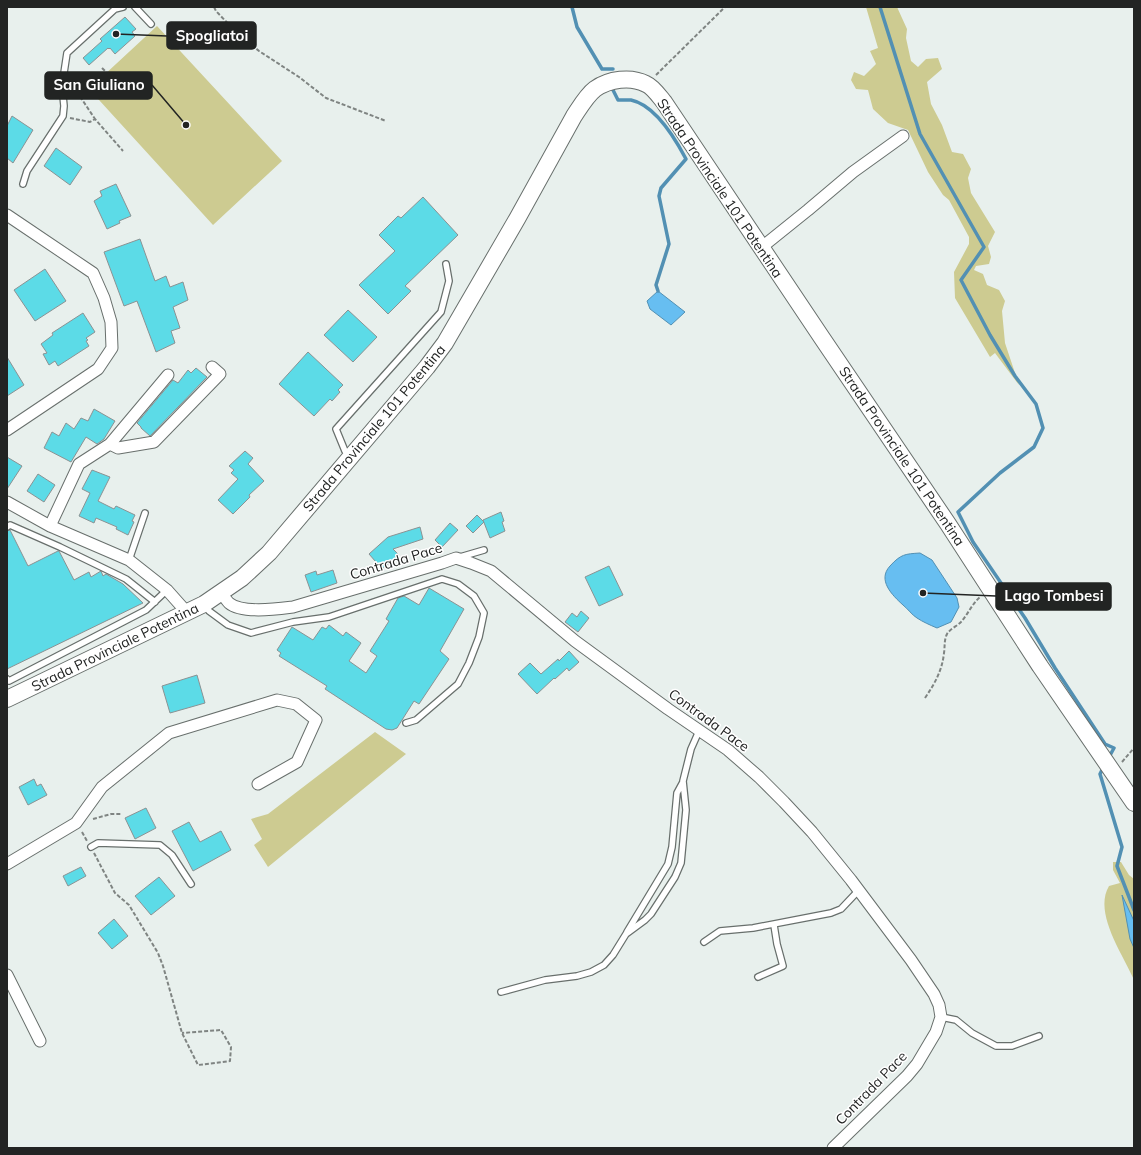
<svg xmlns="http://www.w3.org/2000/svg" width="1141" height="1155" viewBox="0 0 1141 1155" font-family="Mulish,sans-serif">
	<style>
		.green { fill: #cdcb91 }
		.water { fill: #67bef1; stroke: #5290b3 }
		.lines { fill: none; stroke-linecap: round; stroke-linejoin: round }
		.stream { stroke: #5290b3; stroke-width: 3.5 }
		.building { fill: #5cdbe7; stroke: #8b9293 }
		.lane-casing { stroke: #686f6c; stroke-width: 8 }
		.street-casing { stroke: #686f6c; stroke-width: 13 }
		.secondary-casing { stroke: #686f6c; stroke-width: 18 }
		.path { stroke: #7f8482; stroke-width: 2; stroke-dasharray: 4 2; stroke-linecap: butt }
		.lane { stroke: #fff; stroke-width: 5.5 }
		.street { stroke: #fff; stroke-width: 11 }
		.secondary { stroke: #fff; stroke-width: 16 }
		.labels { text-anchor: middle; stroke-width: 3; stroke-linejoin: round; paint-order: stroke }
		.street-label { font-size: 14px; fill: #222423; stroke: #fff }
		.leader { fill: none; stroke: #222423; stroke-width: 1.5 }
		.callout-dot { fill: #222423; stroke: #fff; stroke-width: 1.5 }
		.callout { fill: #222423; stroke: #222423; stroke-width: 1.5 }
		.callout-label { font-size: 15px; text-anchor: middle; font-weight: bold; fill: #fff }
	</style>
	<rect width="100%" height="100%" fill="#e8f0ed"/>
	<!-- green -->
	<path class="green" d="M 866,7 L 897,7 L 907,29 L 906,38 L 911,61 L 918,67 L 926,59 L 938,58 L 942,69 L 927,82 L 931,104 L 942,125 L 952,152 L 963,154 L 971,169 L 968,178 L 971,193 L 995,232 L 988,246 L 991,257 L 989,264 L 976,266 L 974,270 L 983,274 L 987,285 L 999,290 L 1005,301 L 1002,311 L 1005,343 L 1019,385 L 995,353 L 990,357 L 955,298 L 954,272 L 969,244 L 969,237 L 949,200 L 943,195 L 928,172 L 908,130 L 888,123 L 873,109 L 868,90 L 856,89 L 851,80 L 854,72 L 864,76 L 876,64 L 870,51 L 878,48 Z
		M 157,26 L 282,161 L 213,225 L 89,89 Z
		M 375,732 L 406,754 L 268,867 L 254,845 L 262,839 L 251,819 L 268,814 Z
		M 1113,862 L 1121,862 L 1129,875 L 1134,879 L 1134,980 C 1123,954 1093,913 1109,886 L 1120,883 L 1113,870 Z"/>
	<!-- water -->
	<path class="water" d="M 658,291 L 685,312 L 671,325 L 650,309 L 647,301 Z
		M 920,553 L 932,560 L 957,598 L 959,607 L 951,622 L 937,628 C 930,625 923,622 917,618 C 912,615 908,609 903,605 C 892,595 877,580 890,566 C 901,554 905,554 920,553 Z
		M 1122,895 L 1134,921 L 1134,948 L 1130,939 Z"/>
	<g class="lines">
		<!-- stream -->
		<path class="stream" d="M 572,7 L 577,27 L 602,69 L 613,69
			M 880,7 L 920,134 L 984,247 L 961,280 L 990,335 L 1015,376 L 1036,404 L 1043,428 L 1034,447 L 1000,473 L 958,512 L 973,542 L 1025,618 L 1055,668 L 1105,744 L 1114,748 L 1108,759
			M 613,90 L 618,100 C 623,100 627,100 631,100 C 655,105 676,140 686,159 L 661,188 L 659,196 L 669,244 L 656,285 L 658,291
			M 1103,768 L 1100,774 L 1122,847 L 1117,866 L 1134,910"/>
	</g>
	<!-- building -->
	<path class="building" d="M 125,17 L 136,29 L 132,32 L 135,36 L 115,54 L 110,48 L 109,49 L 108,48 L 89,65 L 83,58 L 102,41 L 100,39 Z
		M 12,116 L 33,130 L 13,163 L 7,158 L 7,126 Z
		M 56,148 L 82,167 L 70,185 L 44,166 Z
		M 116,184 L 131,216 L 119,221 L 120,223 L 107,229 L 94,201 L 102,196 L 100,191 Z
		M 423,197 L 458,235 L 405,286 L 411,291 L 388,314 L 359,285 L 395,251 L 379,235 L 398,216 L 401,218 Z
		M 140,239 L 155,281 L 166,276 L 170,287 L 183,282 L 188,300 L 173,307 L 180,328 L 171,331 L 175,343 L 156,352 L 137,301 L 124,306 L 104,252 Z
		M 45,269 L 66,301 L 35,321 L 14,290 Z
		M 348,310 L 377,337 L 353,362 L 324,335 Z
		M 83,313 L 95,332 L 86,338 L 88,340 L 86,341 L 89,346 L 58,366 L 55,361 L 49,365 L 43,354 L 47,353 L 41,344 L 53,335 L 52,333 Z
		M 308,352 L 343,385 L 338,390 L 340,392 L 332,401 L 330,399 L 314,416 L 279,384 Z
		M 7,357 L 24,385 L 7,396 Z
		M 196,368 L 207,377 L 150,436 L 141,428 L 141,427 L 137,423 L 173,380 L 178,383 L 188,370 L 191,373 Z
		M 94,409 L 115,421 L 104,439 L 97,444 L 86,437 L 71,462 L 44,448 L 52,432 L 59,436 L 66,423 L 74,429 L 81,418 L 88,421 Z
		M 245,451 L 253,458 L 248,464 L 264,481 L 249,495 L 250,497 L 233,514 L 218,500 L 238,479 L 231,473 L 234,470 L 229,466 Z
		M 7,457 L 22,466 L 7,489 Z
		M 92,470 L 110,477 L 98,501 L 114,509 L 116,506 L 135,515 L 132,521 L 134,522 L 128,535 L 116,529 L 117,527 L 96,518 L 94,523 L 79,516 L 90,493 L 82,489 Z
		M 38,474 L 55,485 L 44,502 L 27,491 Z
		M 501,512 L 504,521 L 502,522 L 505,531 L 490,538 L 483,520 Z
		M 477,515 L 484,522 L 473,533 L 466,526 Z
		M 450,523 L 458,530 L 442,547 L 435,540 Z
		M 420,527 L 423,539 L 393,549 L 399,555 L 382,569 L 369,554 L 388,537 Z
		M 10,530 L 28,566 L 58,551 L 59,551 L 74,580 L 89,572 L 91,577 L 101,571 L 103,576 L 106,574 L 123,584 L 143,603 L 7,669 L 7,531 Z
		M 609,566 L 623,595 L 599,606 L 585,577 Z
		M 333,570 L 337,583 L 311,592 L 305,575 L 316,571 L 317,575 Z
		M 429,588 L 464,609 L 440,651 L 449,659 L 419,704 L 414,701 L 397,728 L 392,730 L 386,729 L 325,689 L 327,686 L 279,656 L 281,653 L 277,650 L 292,627 L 313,640 L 322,627 L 326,629 L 329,625 L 343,636 L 346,632 L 361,643 L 349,661 L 366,673 L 377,656 L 370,651 L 389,621 L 386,619 L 398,598 L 404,596 L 419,605 Z
		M 581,611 L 589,618 L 578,632 L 565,622 L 572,613 L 577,617 Z
		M 569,651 L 579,662 L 569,671 L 567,668 L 555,679 L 554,678 L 537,694 L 518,674 L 530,663 L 541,674 L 558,659 L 559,661 Z
		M 197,675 L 205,703 L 170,713 L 162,686 Z
		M 34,779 L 37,786 L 41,784 L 47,795 L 28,805 L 19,787 Z
		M 146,808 L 156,828 L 135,839 L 125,818 Z
		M 189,822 L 200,842 L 221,831 L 231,850 L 193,871 L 172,831 Z
		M 81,867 L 86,876 L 68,886 L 63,876 Z
		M 159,877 L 175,896 L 151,915 L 135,896 Z
		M 114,919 L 128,936 L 112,949 L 98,933 Z"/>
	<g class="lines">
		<defs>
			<path id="lane" d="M 135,7 L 151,24
				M 23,184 L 27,171 L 63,116 L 64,106 L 62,86 L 67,53 L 115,9 L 123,7
				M 351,456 L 345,451 L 336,429 L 441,312 L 449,281 L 446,264
				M 7,527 L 10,525 L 60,547 L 126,579 L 155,602
				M 460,557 L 484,550
				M 129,560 L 145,513
				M 205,606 L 209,611 L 228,625 L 251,633 L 293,622 L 329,617 L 442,579 L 458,584 L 474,596 L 484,613 L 479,637 L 469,663 L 458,684 L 416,720 L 406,723
				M 7,679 L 9,681 L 146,610 L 167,590
				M 91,847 L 98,843 L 160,845 L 172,855 L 191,884
				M 627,932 L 668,864 L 672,847 L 677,793 L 683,782
				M 704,942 L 720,931 L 753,928 L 831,913 L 841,909 L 859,890
				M 758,977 L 783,966 L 777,944 L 774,925
				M 501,992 L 545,980 L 577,976 L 591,972 L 604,965 L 613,955 L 626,934 L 645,920 L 651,914 L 675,877 L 681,863 L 686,810 L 683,781 L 691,749 L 699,731
				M 941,1017 L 956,1020 L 972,1033 L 996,1046 L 1012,1046 L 1039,1036"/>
			<path id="street" d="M 7,215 L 93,273 L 104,298 L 111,322 L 112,348 L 98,369 L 7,430
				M 762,247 L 808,210 L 853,172 L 903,136
				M 110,444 L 118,448 L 154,442 L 220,374 L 212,367
				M 7,502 L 50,526 L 129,560 L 167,590 L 183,608 L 186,613
				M 50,526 L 79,464 L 110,444 L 168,375
				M 221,593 C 224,596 226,600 229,603 C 242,614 277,609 293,607 L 442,563 L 456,558 L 471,563 L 491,571 L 575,641 L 668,709 L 728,750 L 759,777 L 784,802 L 812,832 L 851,880 L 911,960 L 934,994 L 939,1005 L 941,1017 L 936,1032 L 917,1064 L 907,1076 L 833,1148
				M 7,864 L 76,823 L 102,787 L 169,733 L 277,700 L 296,704 L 316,720 L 297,762 L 258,784
				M 7,975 L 40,1041"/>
			<path id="secondary" d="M 7,699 L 204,604 L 242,578 L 269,553 L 427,367 L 445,343 L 517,219 L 574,116 C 580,107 587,95 595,89 C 609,79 631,76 646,84 C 653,87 659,96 664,102 L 822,338 L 948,524 L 1040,666 L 1134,803"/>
		</defs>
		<!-- lane casing -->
		<use href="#lane" class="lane-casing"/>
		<!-- street casing -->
		<use href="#street" class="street-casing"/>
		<!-- secondary casing -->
		<use href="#secondary" class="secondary-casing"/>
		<!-- path -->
		<path class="path" d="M 214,7 L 216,11 L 236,32 L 259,51 L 299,77 L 326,98 L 386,121
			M 102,68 L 107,73
			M 656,75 L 725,7
			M 71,81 L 81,98 L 95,119
			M 70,118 L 90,122 L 95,119 L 123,151
			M 925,698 C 935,683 942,671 944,653 C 945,646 944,640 947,634 C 950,629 957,626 961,622 C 968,614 972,604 980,597
			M 1122,762 L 1134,748
			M 93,819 L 111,814 L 122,814
			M 82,832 L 87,841
			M 94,853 L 115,893 L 129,905 L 158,953 L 163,966 L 182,1033 L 198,1065 L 230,1061 L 231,1047 L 221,1030 L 182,1033"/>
		<!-- lane -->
		<use href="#lane" class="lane"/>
		<!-- street -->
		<use href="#street" class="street"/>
		<!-- secondary -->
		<use href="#secondary" class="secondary"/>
	</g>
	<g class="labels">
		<!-- street labels -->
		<g class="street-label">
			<text transform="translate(720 188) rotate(56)" y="5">Strada Provinciale 101 Potentina</text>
			<text transform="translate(374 428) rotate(-50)" y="5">Strada Provinciale 101 Potentina</text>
			<text transform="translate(902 456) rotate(56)" y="5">Strada Provinciale 101 Potentina</text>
			<text transform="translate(396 561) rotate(-17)" y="5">Contrada Pace</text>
			<text transform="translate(115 647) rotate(-26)" y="5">Strada Provinciale Potentina</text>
			<text transform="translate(709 720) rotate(36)" y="5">Contrada Pace</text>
			<text transform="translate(871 1088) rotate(-46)" y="5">Contrada Pace</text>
		</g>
	</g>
	<!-- callouts -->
	<path class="leader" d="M116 34L167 36M186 125L152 85M923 593L996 596"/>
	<g class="callout-dot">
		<circle cx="116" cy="34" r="4"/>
		<circle cx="186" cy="125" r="4"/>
		<circle cx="923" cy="593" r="4"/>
	</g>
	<g class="callout">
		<rect x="167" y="22" width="89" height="27" rx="4"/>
		<rect x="45" y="72" width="107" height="27" rx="4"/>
		<rect x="996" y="583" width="115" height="27" rx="4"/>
	</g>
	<g class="callout-label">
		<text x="212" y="41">Spogliatoi</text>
		<text x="99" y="90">San Giuliano</text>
		<text x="1054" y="601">Lago Tombesi</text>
	</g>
	<!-- border -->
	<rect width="1141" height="1155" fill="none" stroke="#222423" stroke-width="16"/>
</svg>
